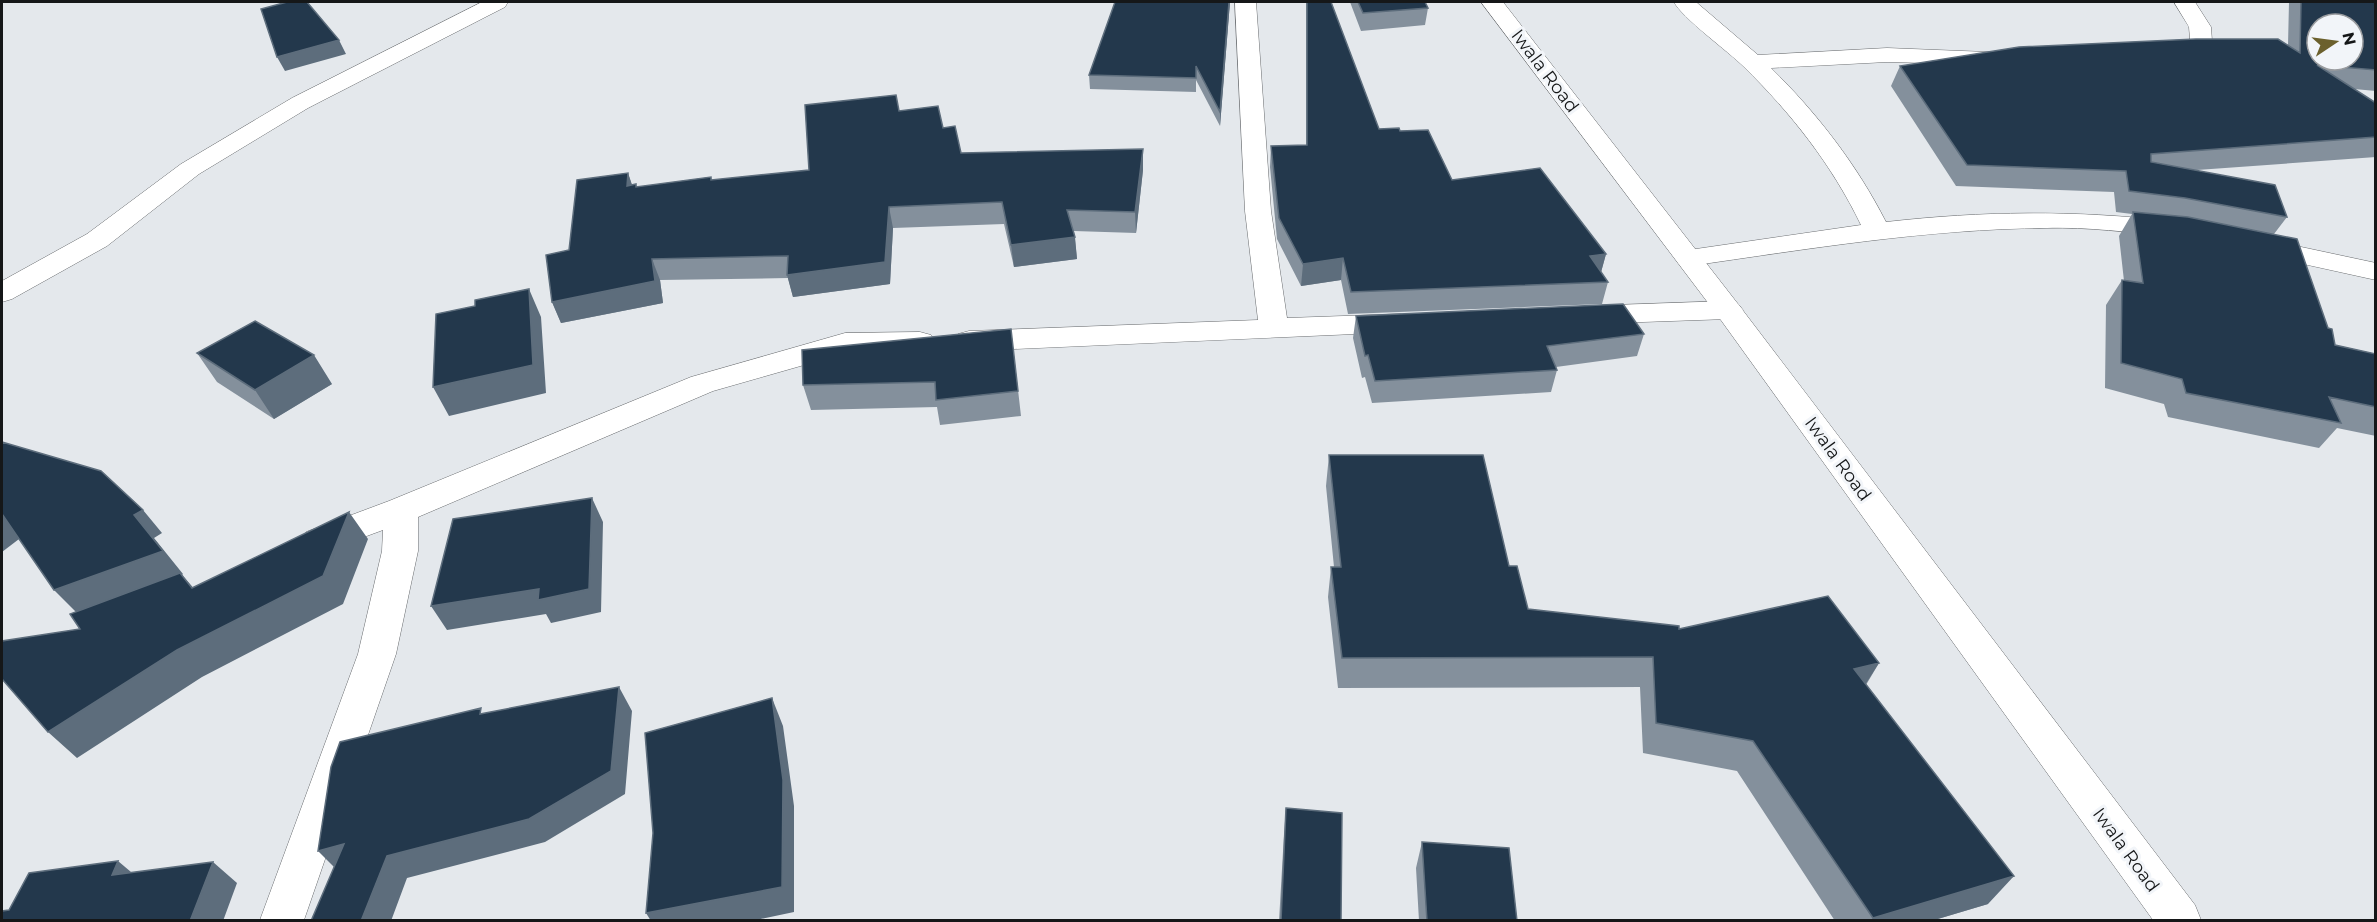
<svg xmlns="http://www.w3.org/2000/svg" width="2377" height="922" viewBox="0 0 2377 922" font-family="Montserrat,sans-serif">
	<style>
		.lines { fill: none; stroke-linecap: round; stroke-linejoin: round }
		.minor-casing { stroke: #686b6e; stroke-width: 1 }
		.tertiary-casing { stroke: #686b6e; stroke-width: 1 }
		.minor { fill: #fff; fill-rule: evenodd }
		.tertiary { fill: #fff; fill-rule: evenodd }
		.wall { fill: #84909c }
		.shaded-wall { fill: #5d6d7c }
		.building { fill: #23384c; stroke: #5d6d7c; stroke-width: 1.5; fill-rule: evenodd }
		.labels { text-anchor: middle; stroke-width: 6; stroke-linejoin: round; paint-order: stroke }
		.street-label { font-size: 18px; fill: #151718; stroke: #f2f5f9 }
	</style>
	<rect width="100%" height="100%" fill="#e4e8ec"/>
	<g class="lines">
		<defs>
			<path id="minor" d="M 482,2 L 508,2 L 505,7 L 308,108 L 199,174 L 107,246 L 12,299 L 2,302 L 2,281 L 87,234 L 181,164 L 292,98 Z
				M 1235,2 L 1256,2 L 1271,211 L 1287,318 L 1400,314 L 1410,316 L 1415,323 L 1410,330 L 1400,332 L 969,351 L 958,348 L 954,341 L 958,334 L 969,331 L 1258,320 L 1245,211 Z
				M 1674,2 L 1696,2 L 1758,55 L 1887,48 L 2013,53 L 2016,58 L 2013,63 L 2005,65 L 1887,62 L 1771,68 C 1817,113 1857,165 1886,222 C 1983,211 2073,210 2170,221 L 2180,223 L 2184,229 L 2180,235 L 2170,237 C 2129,232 2088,227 2047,228 C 1927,229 1808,249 1689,266 L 1679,264 L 1675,258 L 1679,252 L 1689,250 L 1861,225 C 1832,165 1791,113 1744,67 C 1728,51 1682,18 1674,2 Z
				M 2174,2 L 2195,2 L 2211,27 L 2212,41 C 2201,57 2171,61 2154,57 L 2151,52 L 2154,47 L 2180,43 L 2190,39 L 2189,27 Z
				M 2259,238 L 2376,263 L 2376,280 L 2249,252 L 2245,246 L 2249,240 Z
				M 1728,301 L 1738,304 L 1743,310 L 1738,316 L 1728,319 L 1586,324 L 1576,321 L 1571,315 L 1576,309 L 1586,306 Z
				M 920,332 L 931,335 L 935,342 L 931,349 L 920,352 L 846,353 L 713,391 L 418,517 L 418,551 L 396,654 L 304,920 L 260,920 L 358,654 L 382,551 L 383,530 L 318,554 L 306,550 L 300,541 L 306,532 L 389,501 L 691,377 L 845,333 Z"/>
			<path id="tertiary" d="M 1481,2 L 1503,2 L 1738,304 L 2195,905 L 2201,920 L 2153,920 L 1718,316 Z"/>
		</defs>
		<!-- minor casing -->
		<use href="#minor" class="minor-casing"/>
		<!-- tertiary casing -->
		<use href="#tertiary" class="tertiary-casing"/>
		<!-- minor -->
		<use href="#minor" class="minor"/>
		<!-- tertiary -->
		<use href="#tertiary" class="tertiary"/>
	</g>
	<!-- wall -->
	<path class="wall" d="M 1230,2 L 1220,126 L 1196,80 L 1196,92 L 1090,89 L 1089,75 Z
		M 1306,2 L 1331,2 L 1379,129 L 1400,131 L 1452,180 L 1606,254 L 1601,272 L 1608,282 L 1602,304 L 1348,314 L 1341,280 L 1301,286 L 1277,239 L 1270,167 L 1271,146 L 1306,146 Z
		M 1350,2 L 1425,2 L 1428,8 L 1425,25 L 1361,31 Z
		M 2289,2 L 2376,2 L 2376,91 L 2354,89 L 2376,103 L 2376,157 L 2197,170 L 2287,217 L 2274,234 L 2335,345 L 2376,354 L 2376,436 L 2337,428 L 2319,448 L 2168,417 L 2164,404 L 2105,388 L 2106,305 L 2122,280 L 2124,281 L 2119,236 L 2132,214 L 2116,212 L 2114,192 L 1956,186 L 1891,86 L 1900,66 L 2288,45 Z
		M 899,111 L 943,128 L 961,153 L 1143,170 L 1136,233 L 1074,231 L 1077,259 L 1014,267 L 1004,224 L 893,228 L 890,284 L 793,297 L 788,278 L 660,280 L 663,303 L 561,323 L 552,302 L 569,250 L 628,173 L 632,185 L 636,184 L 637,187 L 711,177 L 712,180 L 809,170 Z
		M 1356,316 L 1644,334 L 1637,356 L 1556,367 L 1557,370 L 1551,392 L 1372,403 L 1365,377 L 1362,378 L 1353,338 Z
		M 1011,329 L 1021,416 L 940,425 L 937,407 L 811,410 L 803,385 Z
		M 197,353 L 332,384 L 274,419 L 217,382 Z
		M 1329,455 L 1509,566 L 1528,609 L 1679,629 L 1879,663 L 1866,685 L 1988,904 L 1931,921 L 1835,921 L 1737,771 L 1643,753 L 1640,687 L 1338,688 L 1328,597 L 1331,567 L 1334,567 L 1326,486 Z
		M 1286,808 L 1341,921 L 1279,921 L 1284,834 Z
		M 1422,842 L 1517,921 L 1419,921 L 1416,868 Z"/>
	<!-- shaded-wall -->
	<path class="shaded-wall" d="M 1229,2 L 1230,2 L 1220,126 L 1220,112 Z
		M 339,40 L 346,54 L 285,71 L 277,57 Z
		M 1143,149 L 1143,170 L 1136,233 L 1135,212 Z
		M 628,173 L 635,194 L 627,186 Z
		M 889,207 L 893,228 L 890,284 L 793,297 L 787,275 Z
		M 1075,237 L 1077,259 L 1014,267 L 1011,245 Z
		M 1606,254 L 1600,276 L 1590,256 Z
		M 1343,258 L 1341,280 L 1301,286 L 1303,264 Z
		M 652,259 L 660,280 L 663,303 L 561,323 L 552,302 Z
		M 529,289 L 541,317 L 546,393 L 449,416 L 433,387 Z
		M 314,355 L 332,384 L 274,419 L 255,390 Z
		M 592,498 L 603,522 L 601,612 L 551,623 L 546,614 L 447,630 L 431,606 Z
		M 143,510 L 162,533 L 154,538 L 183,574 L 182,575 L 204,600 L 77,613 L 54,590 L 134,515 Z
		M 349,512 L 368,539 L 343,604 L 202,677 L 77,758 L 48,732 Z
		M 2,514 L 23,536 L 2,552 Z
		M 1879,663 L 1860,693 L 1854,669 Z
		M 619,687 L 632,711 L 625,794 L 545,842 L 407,878 L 391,921 L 361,921 L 387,856 Z
		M 772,698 L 783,726 L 794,806 L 794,912 L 751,921 L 651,921 L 646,913 Z
		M 344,844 L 340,873 L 318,851 Z
		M 118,861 L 144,883 L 112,875 Z
		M 213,862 L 237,883 L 223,921 L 190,921 Z
		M 2014,876 L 1988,904 L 1931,921 L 1870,921 L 1873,918 Z"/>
	<!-- building -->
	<path class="building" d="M 287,2 L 307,2 L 339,40 L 277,57 L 261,9 Z
		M 1115,2 L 1229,2 L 1220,112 L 1196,66 L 1196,78 L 1089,75 Z
		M 1307,2 L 1331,2 L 1379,129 L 1399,128 L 1400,131 L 1428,130 L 1452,180 L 1540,168 L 1606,254 L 1590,256 L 1608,282 L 1351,292 L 1343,258 L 1303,264 L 1279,218 L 1271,146 L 1307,145 Z
		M 1358,2 L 1425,2 L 1428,8 L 1363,13 Z
		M 2301,2 L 2376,2 L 2376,70 L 2317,65 L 2376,103 L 2376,137 L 2151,154 L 2151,162 L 2275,185 L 2287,217 L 2185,198 L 2129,191 L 2126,171 L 1967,165 L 1900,66 L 2019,47 L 2196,39 L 2278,39 L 2300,53 ZM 2317,24 L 2353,24 L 2353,60 L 2317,60 Z
		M 896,95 L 899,111 L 938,106 L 943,128 L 955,126 L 961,153 L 1143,149 L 1135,212 L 1067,210 L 1075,237 L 1011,245 L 1002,202 L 889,207 L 885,262 L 787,275 L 788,256 L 652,259 L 655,281 L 552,302 L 546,255 L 569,250 L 577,180 L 628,173 L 627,186 L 636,184 L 636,187 L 711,177 L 711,180 L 809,170 L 805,105 Z
		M 2133,212 L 2188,217 L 2297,239 L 2328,328 L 2332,329 L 2335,345 L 2376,354 L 2376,407 L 2329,397 L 2341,423 L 2186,393 L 2182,379 L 2121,363 L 2122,280 L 2143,283 Z
		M 529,289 L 533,365 L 433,387 L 436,314 L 475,306 L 475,300 Z
		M 1623,304 L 1644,334 L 1547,346 L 1557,370 L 1375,381 L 1368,355 L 1365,356 L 1356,316 Z
		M 255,321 L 314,355 L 255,390 L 197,353 Z
		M 1011,329 L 1018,391 L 936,400 L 935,382 L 803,385 L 802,350 Z
		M 2,442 L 101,471 L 143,510 L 134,515 L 163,551 L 54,590 L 2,514 Z
		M 1329,455 L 1483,455 L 1509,566 L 1517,566 L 1528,609 L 1679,626 L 1679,629 L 1828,596 L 1879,663 L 1854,669 L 2014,876 L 1873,918 L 1753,741 L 1656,723 L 1653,657 L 1342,658 L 1331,567 L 1341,567 Z
		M 592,498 L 589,589 L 538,600 L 539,589 L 431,606 L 453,519 Z
		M 349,512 L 323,576 L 177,650 L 48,732 L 2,679 L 2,641 L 80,629 L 70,614 L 180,573 L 192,588 Z
		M 619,687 L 611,771 L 529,819 L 387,856 L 361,921 L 311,921 L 344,844 L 318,851 L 331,767 L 340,742 L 481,708 L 480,714 Z
		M 772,698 L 783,780 L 782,887 L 646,913 L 653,833 L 645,733 Z
		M 1286,808 L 1342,813 L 1341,921 L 1281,921 Z
		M 1422,842 L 1509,848 L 1517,921 L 1427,921 Z
		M 118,861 L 112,875 L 213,862 L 190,921 L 2,921 L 2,911 L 9,910 L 29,873 Z"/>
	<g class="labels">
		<!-- street labels -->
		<g class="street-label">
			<text transform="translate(1545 71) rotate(53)" y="6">Iwala Road</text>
			<text transform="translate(1838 459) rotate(54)" y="6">Iwala Road</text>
			<text transform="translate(2126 850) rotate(54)" y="6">Iwala Road</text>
		</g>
	</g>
	<!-- border -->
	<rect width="2377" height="922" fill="none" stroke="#151718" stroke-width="6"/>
	<!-- north arrow -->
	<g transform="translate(2335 42) rotate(77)"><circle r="28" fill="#f2f5f9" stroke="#9a9c9f" stroke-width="1.5"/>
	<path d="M0-4.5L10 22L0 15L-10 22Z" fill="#6b602d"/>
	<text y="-9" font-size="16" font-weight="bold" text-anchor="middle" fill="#151718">N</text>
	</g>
</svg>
